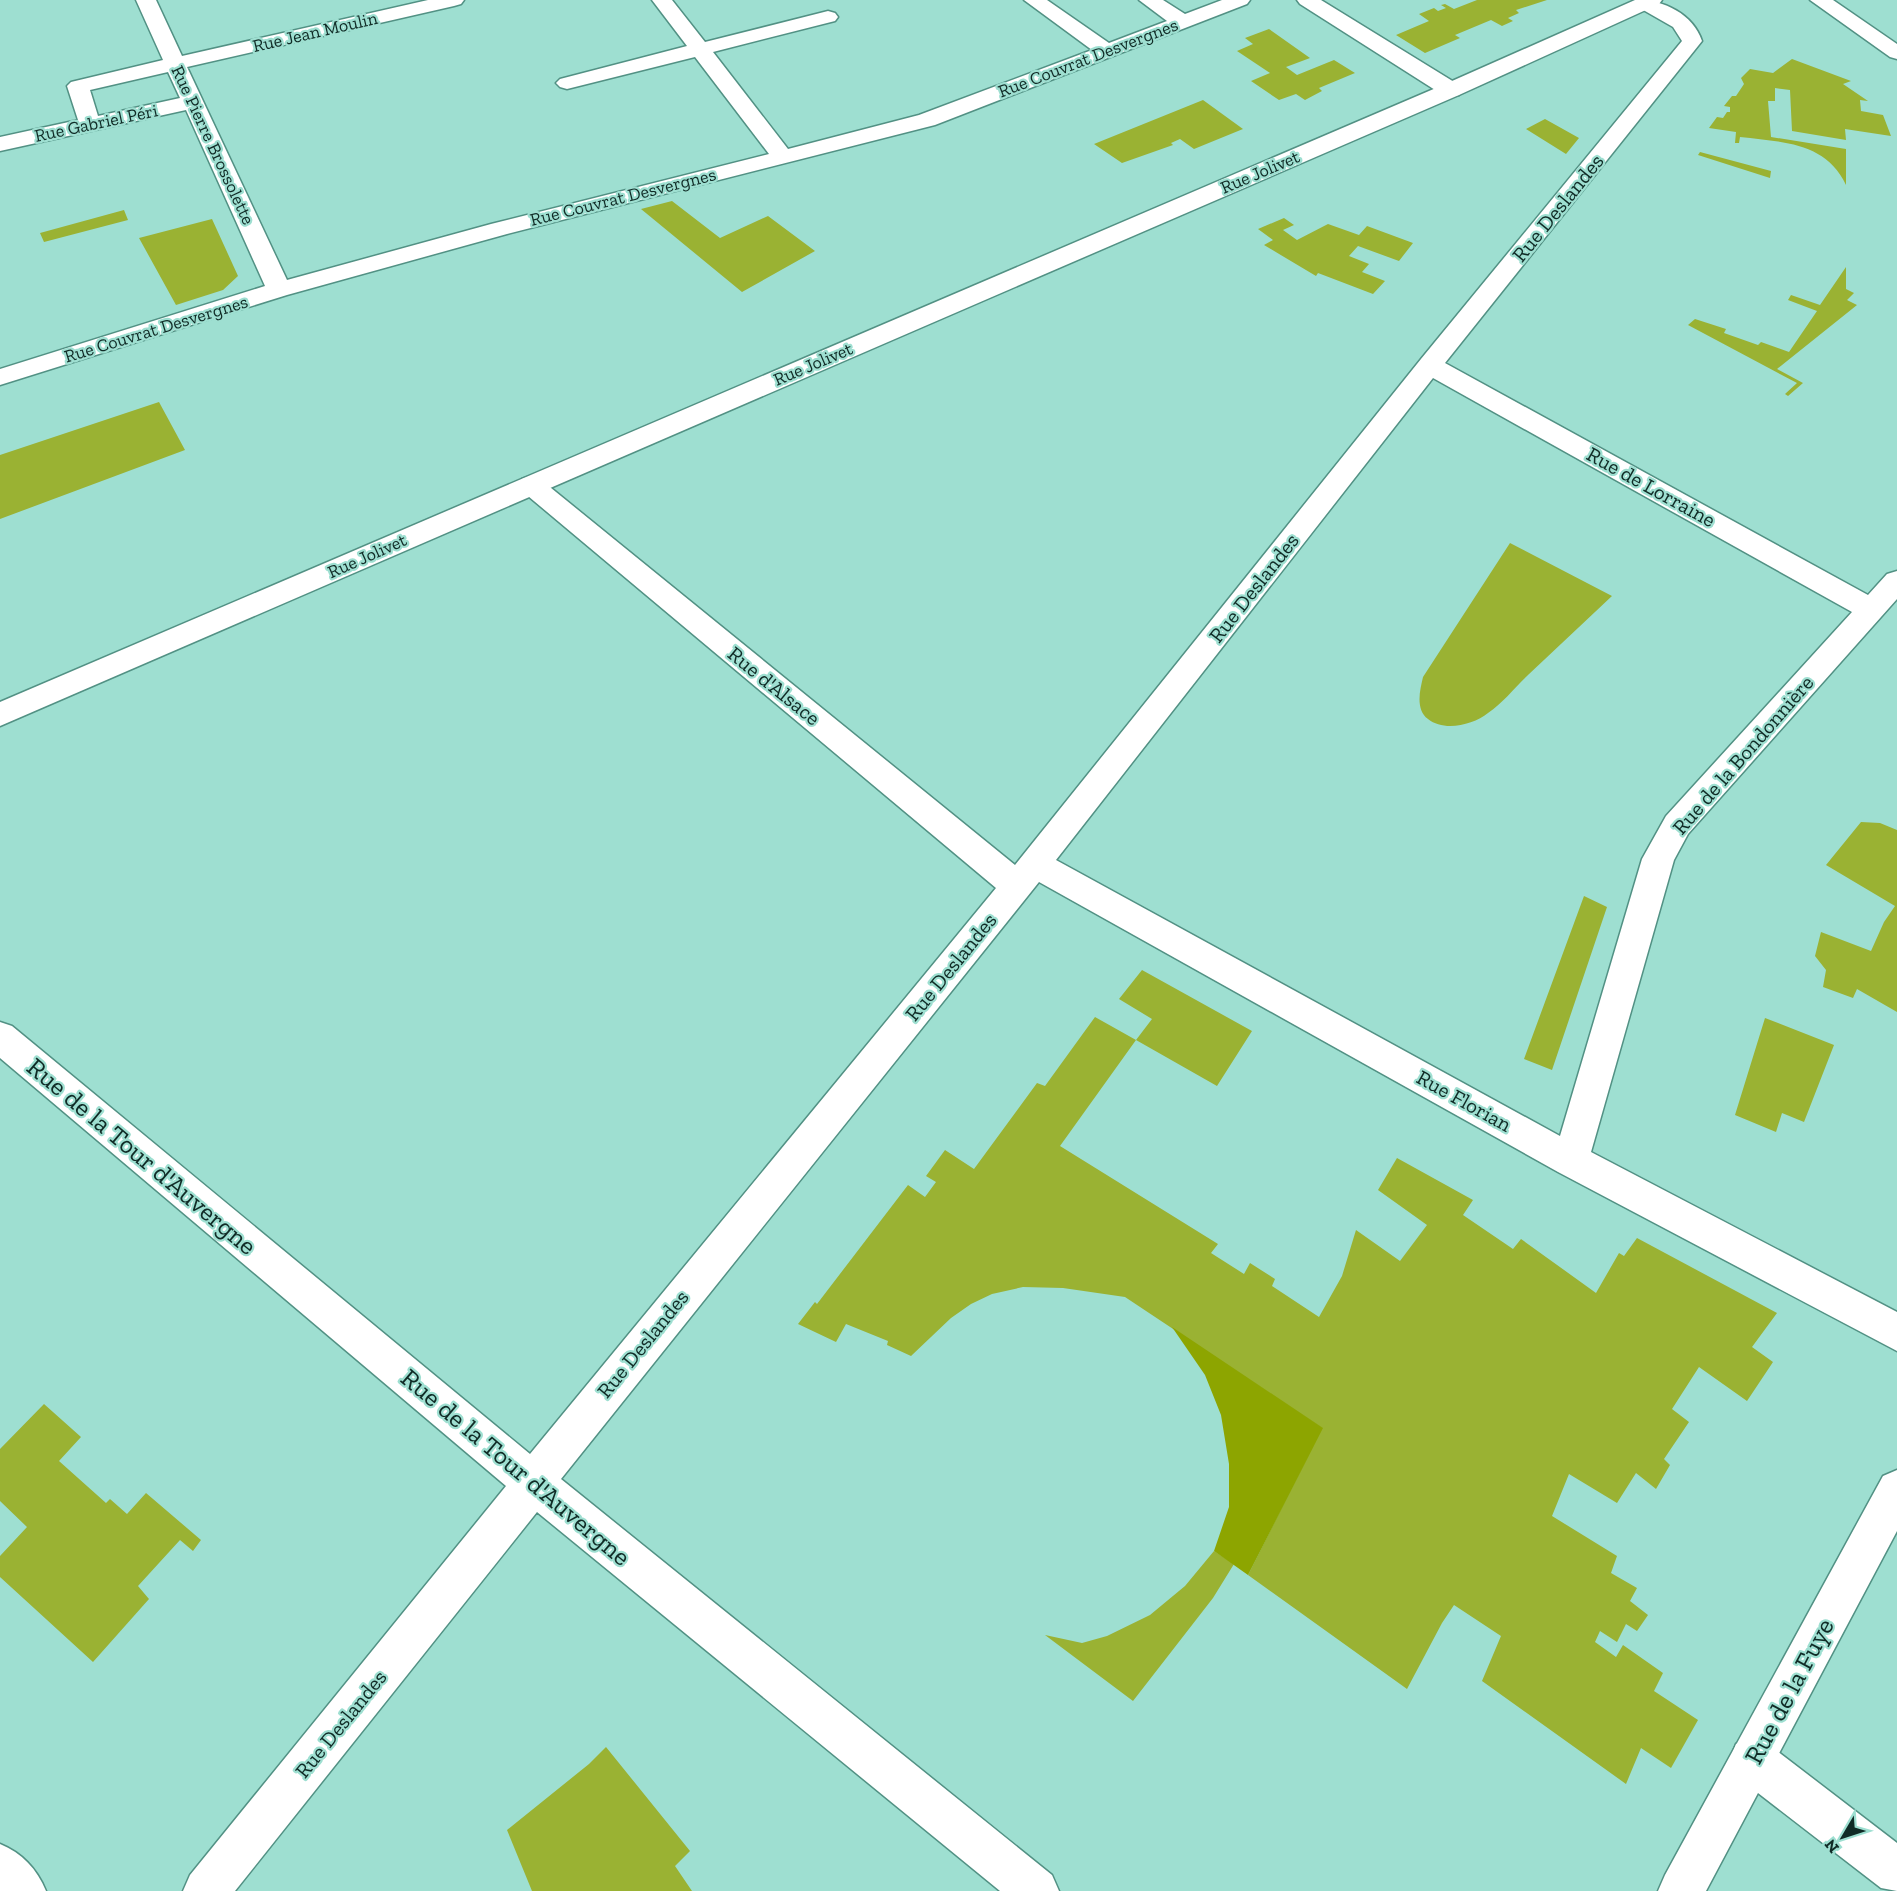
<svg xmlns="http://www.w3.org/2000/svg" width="1897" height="1891" viewBox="0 0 1897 1891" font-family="'Zilla Slab',serif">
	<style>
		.green { fill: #9ab233 }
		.forest { fill: #8da500 }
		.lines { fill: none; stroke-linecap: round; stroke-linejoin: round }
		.street-casing { stroke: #529184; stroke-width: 3 }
		.secondary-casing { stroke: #529184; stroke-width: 3 }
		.street { fill: #fff; fill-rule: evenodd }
		.secondary { fill: #fff; fill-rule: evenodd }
		.labels { text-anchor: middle; stroke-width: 4.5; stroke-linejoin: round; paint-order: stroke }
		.far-street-label { font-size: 18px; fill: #102b26; stroke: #9edfd1 }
		.street-label { font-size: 21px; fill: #102b26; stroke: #9edfd1 }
		.near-street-label { font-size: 26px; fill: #102b26; stroke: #9edfd1 }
	</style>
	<rect width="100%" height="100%" fill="#9edfd1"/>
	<!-- green -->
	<path class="green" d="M 1477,0 L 1547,0 L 1516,10 L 1519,13 L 1508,18 L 1513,21 L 1502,26 L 1491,20 L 1455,35 L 1460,38 L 1425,53 L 1396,35 L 1429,21 L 1419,14 L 1434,8 L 1438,11 L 1446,8 L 1441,5 L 1445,4 L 1454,9 Z
		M 1269,29 L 1310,58 L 1286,67 L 1297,75 L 1334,60 L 1355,73 L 1319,88 L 1322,91 L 1305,100 L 1296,94 L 1279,100 L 1251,81 L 1270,73 L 1237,51 L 1253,44 L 1245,38 Z
		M 1792,59 L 1851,81 L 1843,84 L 1868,101 L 1860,100 L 1861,111 L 1883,115 L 1891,136 L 1845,129 L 1846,140 L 1792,131 L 1790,90 L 1775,88 L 1775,101 L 1768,101 L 1771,137 L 1846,149 L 1846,185 C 1826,142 1782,142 1740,137 L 1739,143 L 1735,143 L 1736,132 L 1709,128 L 1717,117 L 1723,118 L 1727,112 L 1730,112 L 1730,107 L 1724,106 L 1732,96 L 1736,96 L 1744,84 L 1741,78 L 1750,69 L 1773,73 Z
		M 1203,100 L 1243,129 L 1194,149 L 1180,139 L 1171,143 L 1173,145 L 1122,163 L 1094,144 Z
		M 1545,119 L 1579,138 L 1566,154 L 1526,129 Z
		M 1700,152 L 1771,171 L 1770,178 L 1698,155 Z
		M 672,201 L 720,238 L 768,216 L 815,251 L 742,292 L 641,209 Z
		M 124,210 L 128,220 L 44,242 L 40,233 Z
		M 1284,218 L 1294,225 L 1283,230 L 1297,240 L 1328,224 L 1359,235 L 1367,226 L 1413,243 L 1399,261 L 1358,246 L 1349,256 L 1369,264 L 1362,272 L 1385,281 L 1373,294 L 1318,273 L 1316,276 L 1264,245 L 1273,240 L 1258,229 Z
		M 212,219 L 238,276 L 223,290 L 176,305 L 139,238 Z
		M 1846,267 L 1846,289 L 1854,293 L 1847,300 L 1857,305 L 1777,369 L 1803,383 L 1788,396 L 1785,394 L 1797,383 L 1688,325 L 1695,319 L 1726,329 L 1724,333 L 1758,345 L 1761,342 L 1789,352 L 1817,311 L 1788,300 L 1791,295 L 1820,305 Z
		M 159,402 L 185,450 L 0,519 L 0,455 Z
		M 1510,543 L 1612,596 C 1584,622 1556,649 1528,675 C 1515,687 1503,703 1488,713 C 1473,725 1444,732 1428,719 C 1415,709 1420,690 1423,677 Z
		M 1861,822 L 1880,823 L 1897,830 L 1897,1012 L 1857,989 L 1853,998 L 1823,987 L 1826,970 L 1815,956 L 1821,932 L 1871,951 L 1884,922 L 1895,906 L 1826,865 Z
		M 1584,896 L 1607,907 L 1552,1070 L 1524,1059 Z
		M 1142,970 L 1252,1031 L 1217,1086 L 1136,1040 L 1060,1146 L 1218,1244 L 1211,1253 L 1244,1274 L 1250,1263 L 1275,1279 L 1272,1286 L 1319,1317 L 1342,1276 L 1356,1230 L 1400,1261 L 1427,1225 L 1378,1190 L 1397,1158 L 1473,1200 L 1463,1215 L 1513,1249 L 1521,1239 L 1596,1293 L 1619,1253 L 1624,1256 L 1637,1238 L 1777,1313 L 1752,1347 L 1773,1362 L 1747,1401 L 1699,1367 L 1672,1409 L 1689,1422 L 1664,1459 L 1670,1465 L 1656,1489 L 1636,1473 L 1617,1503 L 1569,1474 L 1552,1516 L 1617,1556 L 1611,1573 L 1637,1588 L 1630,1601 L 1648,1615 L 1637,1631 L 1626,1624 L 1617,1642 L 1600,1631 L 1595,1642 L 1616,1657 L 1623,1645 L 1663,1673 L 1654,1691 L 1698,1720 L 1671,1768 L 1641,1748 L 1626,1784 L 1482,1681 L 1501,1636 L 1454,1605 L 1442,1623 L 1407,1689 L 1248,1575 L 1322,1428 L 1125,1297 L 1063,1288 L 1023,1287 L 992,1294 L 971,1304 L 951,1318 L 911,1356 L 887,1345 L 888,1341 L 846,1324 L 836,1342 L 798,1324 L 815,1302 L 817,1304 L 908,1185 L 925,1197 L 936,1182 L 926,1176 L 945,1150 L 974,1169 L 1037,1083 L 1045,1086 L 1095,1017 L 1136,1040 L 1152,1019 L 1119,999 Z
		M 1765,1018 L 1834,1045 L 1804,1122 L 1782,1113 L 1776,1132 L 1735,1115 Z
		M 44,1404 L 81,1437 L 59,1461 L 106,1503 L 110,1499 L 127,1514 L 146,1493 L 201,1540 L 193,1551 L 180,1540 L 138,1586 L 149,1599 L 93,1662 L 0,1577 L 0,1556 L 27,1527 L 0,1501 L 0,1449 Z
		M 1214,1551 L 1234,1564 L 1213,1598 L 1133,1701 L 1045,1635 L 1082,1643 L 1107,1636 L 1150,1615 L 1185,1586 Z
		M 606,1747 L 690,1851 L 675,1866 L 692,1891 L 532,1891 L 507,1830 L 589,1764 Z"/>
	<!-- forest -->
	<path class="forest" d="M 1172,1327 L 1323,1428 L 1248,1575 L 1214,1551 L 1229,1507 L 1229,1464 L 1221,1415 L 1205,1375 Z"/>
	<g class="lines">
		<defs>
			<path id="street" d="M 136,0 L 156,0 L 182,56 L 428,0 L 464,0 L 461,4 L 454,6 L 187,67 L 287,280 L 491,224 L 769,154 L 695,57 L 567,89 L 560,87 L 556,83 L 560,79 L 687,46 L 652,0 L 672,0 L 705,42 L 828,11 L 835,13 L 838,17 L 835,21 L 713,52 L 788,149 L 919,115 L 1092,50 L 1024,0 L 1047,0 L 1109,43 L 1167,21 L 1139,0 L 1163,0 L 1185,14 L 1222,0 L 1250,0 L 1247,4 L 935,125 L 507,234 L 287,295 L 0,385 L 0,369 L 265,286 L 186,110 L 0,151 L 0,137 L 78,120 L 67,86 L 71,82 L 163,60 ZM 168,72 L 180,98 L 98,116 L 90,90 Z
				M 1297,0 L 1321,0 L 1459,85 L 1462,90 L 1459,95 L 1451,96 L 1443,95 L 1300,4 Z
				M 1637,0 C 1664,0 1693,14 1702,41 L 1445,363 L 1868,595 L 1887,574 L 1897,571 L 1897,599 L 1688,834 L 1674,860 L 1591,1152 L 1897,1312 L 1897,1351 L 1558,1172 L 1039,882 L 561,1479 L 1052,1875 L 1059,1891 L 1000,1891 L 537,1512 L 235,1891 L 183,1891 L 190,1875 L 506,1486 L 0,1058 L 0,1022 L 12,1026 L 530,1454 L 996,888 L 522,491 L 518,485 L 522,479 L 531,476 L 540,479 L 1015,865 L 1421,359 L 1682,41 L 1673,27 L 1638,7 L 1635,3 ZM 1433,378 L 1852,612 L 1666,816 L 1642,859 L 1560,1136 L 1056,860 Z
				M 1752,1738 L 1768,1744 L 1897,1843 L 1897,1891 L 1881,1888 L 1736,1776 L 1730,1760 L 1736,1744 Z
				M 0,1844 C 22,1853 37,1869 46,1891 L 0,1891 Z"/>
			<path id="secondary" d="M 1635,0 L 1662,0 L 1659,4 L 1459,95 L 0,726 L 0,702 L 1443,85 Z
				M 1810,0 L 1833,0 L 1897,44 L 1897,59 L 1890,57 Z
				M 1897,1470 L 1897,1531 L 1706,1891 L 1658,1891 L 1665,1875 L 1883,1476 Z"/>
		</defs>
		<!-- street casing -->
		<use href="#street" class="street-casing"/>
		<!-- secondary casing -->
		<use href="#secondary" class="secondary-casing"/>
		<!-- street -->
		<use href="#street" class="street"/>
		<!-- secondary -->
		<use href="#secondary" class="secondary"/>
	</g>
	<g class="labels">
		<!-- far-street labels -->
		<g class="far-street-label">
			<text transform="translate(315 32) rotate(-13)" y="6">Rue Jean Moulin</text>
			<text transform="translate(1088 58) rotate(-21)" y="6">Rue Couvrat Desvergnes</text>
			<text transform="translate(96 123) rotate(-12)" y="6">Rue Gabriel Péri</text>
			<text transform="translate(213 145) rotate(65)" y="6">Rue Pierre Brossolette</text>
			<text transform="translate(1260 172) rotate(-23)" y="6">Rue Jolivet</text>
			<text transform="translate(623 197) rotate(-14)" y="6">Rue Couvrat Desvergnes</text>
			<text transform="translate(156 329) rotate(-17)" y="6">Rue Couvrat Desvergnes</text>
			<text transform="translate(813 364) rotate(-23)" y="6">Rue Jolivet</text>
			<text transform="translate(367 556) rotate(-24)" y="6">Rue Jolivet</text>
		</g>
		<!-- street labels -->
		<g class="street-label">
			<text transform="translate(1558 208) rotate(-51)" y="7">Rue Deslandes</text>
			<text transform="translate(1651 487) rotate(29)" y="7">Rue de Lorraine</text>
			<text transform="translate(1254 588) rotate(-52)" y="7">Rue Deslandes</text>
			<text transform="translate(774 686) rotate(39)" y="7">Rue d'Alsace</text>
			<text transform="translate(1743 755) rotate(-49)" y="7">Rue de la Bondonnière</text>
			<text transform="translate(951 967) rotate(-51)" y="7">Rue Deslandes</text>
			<text transform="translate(1464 1101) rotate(29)" y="7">Rue Florian</text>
			<text transform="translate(643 1344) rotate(-51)" y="7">Rue Deslandes</text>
			<text transform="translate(341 1724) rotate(-51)" y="7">Rue Deslandes</text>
		</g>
		<!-- near-street labels -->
		<g class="near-street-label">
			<text transform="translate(142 1156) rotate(40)" y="9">Rue de la Tour d'Auvergne</text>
			<text transform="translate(516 1467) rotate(40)" y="9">Rue de la Tour d'Auvergne</text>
			<text transform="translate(1789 1691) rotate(-62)" y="9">Rue de la Fuye</text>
		</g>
	</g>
	<!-- north arrow -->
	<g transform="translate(1843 1837) rotate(231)" stroke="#9edfd1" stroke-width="4.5" paint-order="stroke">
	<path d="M0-4.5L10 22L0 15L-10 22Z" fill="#102b26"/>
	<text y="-9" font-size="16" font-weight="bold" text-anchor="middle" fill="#102b26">N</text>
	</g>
</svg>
